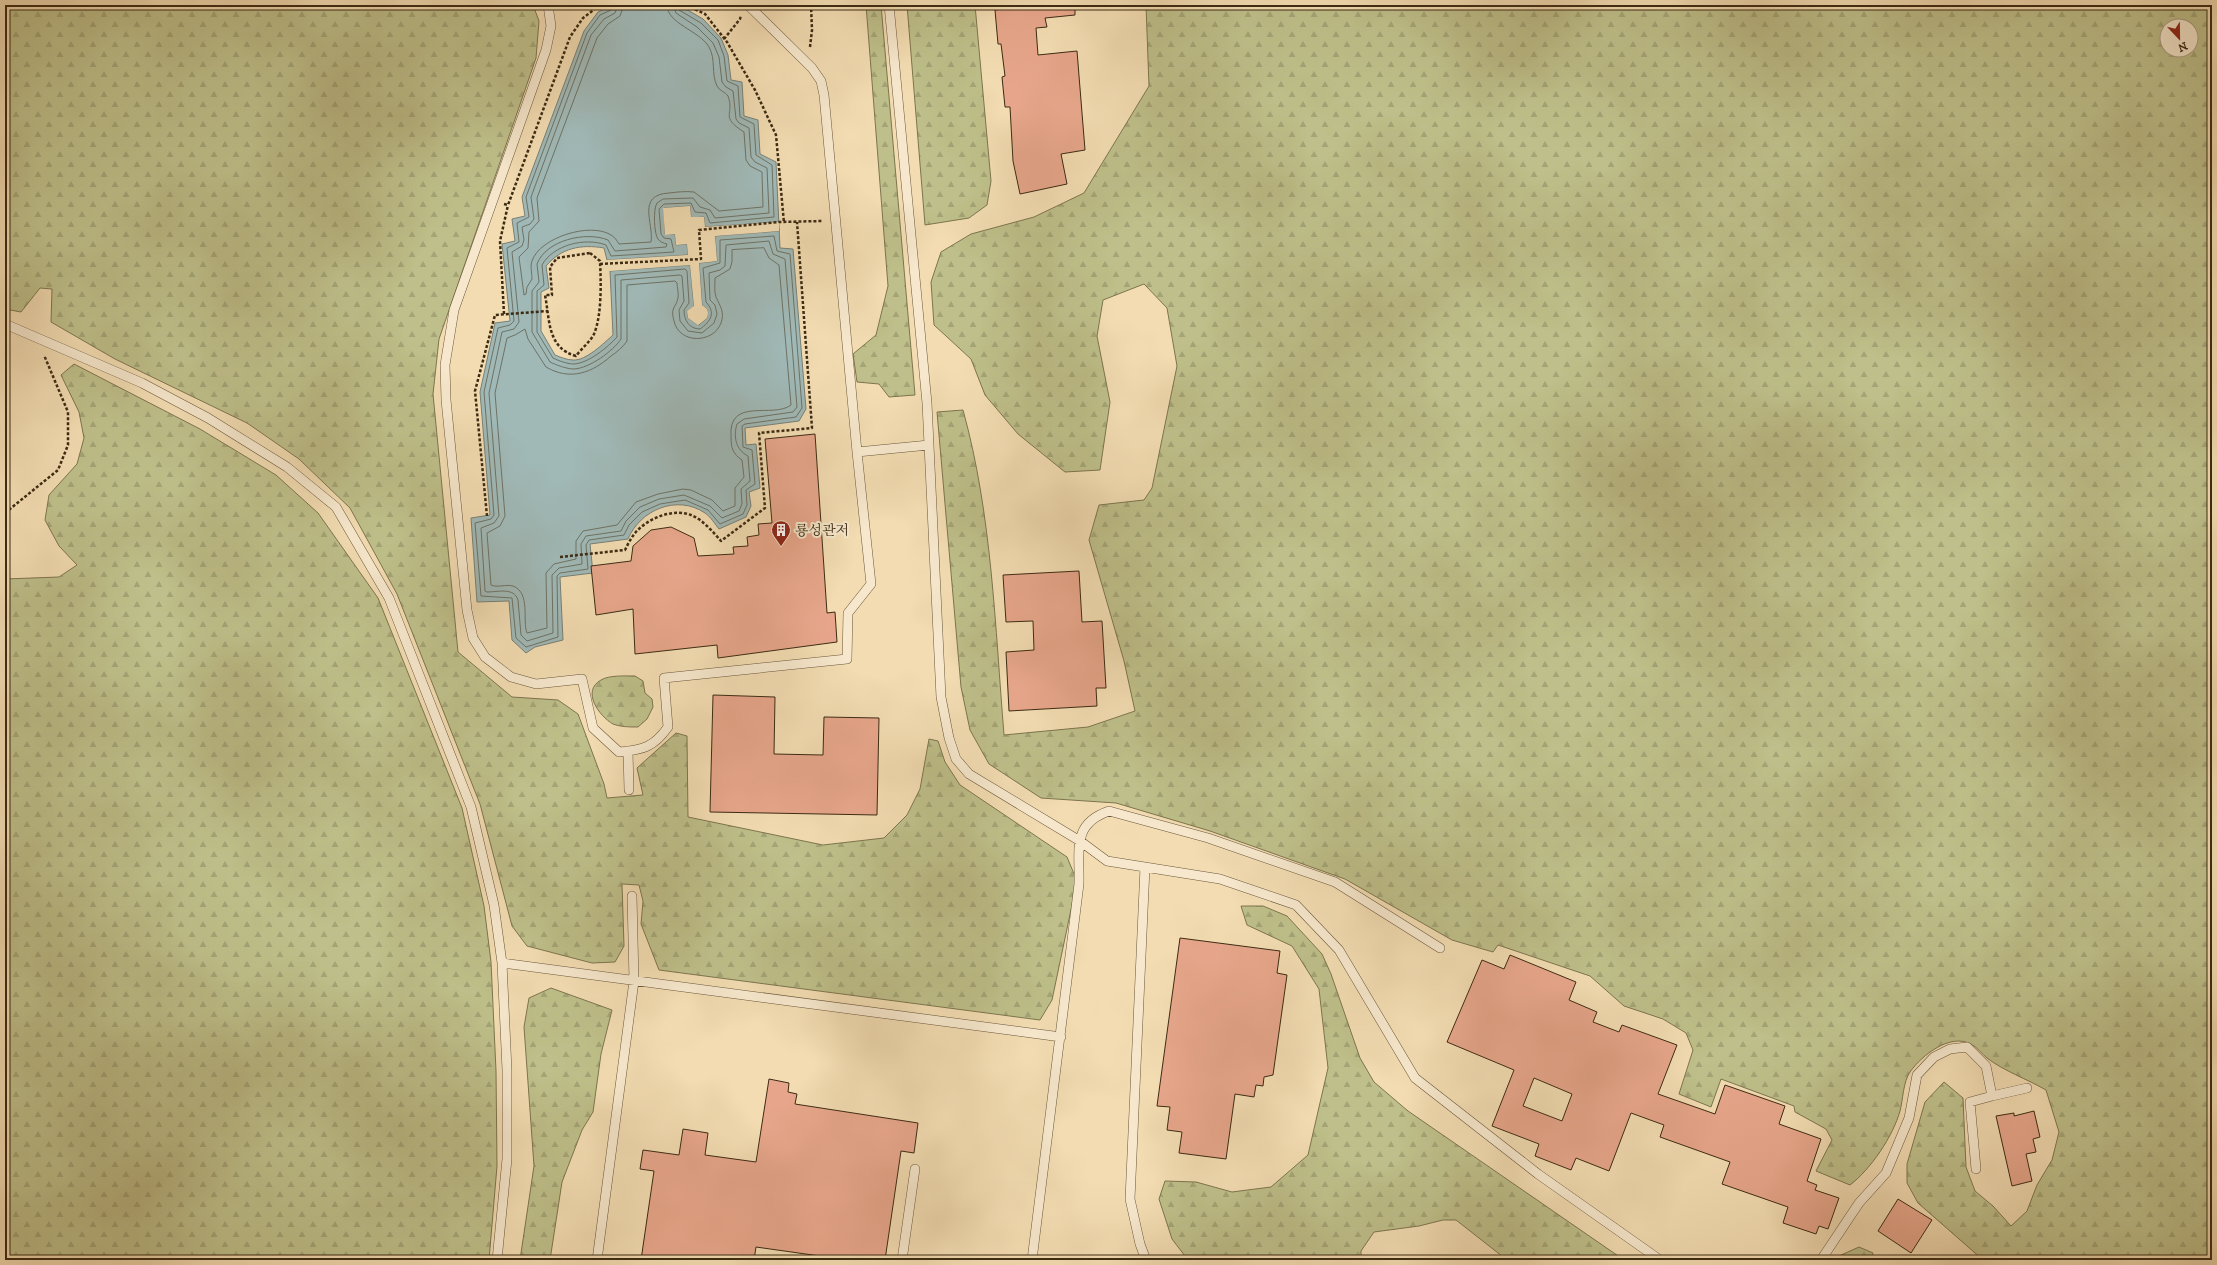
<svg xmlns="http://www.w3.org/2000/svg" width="2217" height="1265" viewBox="0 0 2217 1265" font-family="'IM FELL DW Pica','Noto Serif KR',serif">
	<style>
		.forest { fill: url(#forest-firs); stroke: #7d754e; fill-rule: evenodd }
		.water { fill: #a0b9b7; stroke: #788075; fill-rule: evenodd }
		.pier { fill: #f3dcb2 }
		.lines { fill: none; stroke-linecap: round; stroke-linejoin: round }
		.shore { stroke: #6e7265; stroke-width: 1 }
		.building { fill: #e7a68b; stroke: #3c2b13; fill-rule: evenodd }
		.service-casing { stroke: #6a573b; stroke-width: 10 }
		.path { stroke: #3c2b13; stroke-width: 2.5; stroke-dasharray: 3 2; stroke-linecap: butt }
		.service { stroke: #f7e8cd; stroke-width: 9 }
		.labels { text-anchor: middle; stroke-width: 4; stroke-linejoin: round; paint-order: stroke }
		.poi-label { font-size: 14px; fill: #3c2b13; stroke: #f7e8cd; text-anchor: start }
	</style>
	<defs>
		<pattern id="forest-firs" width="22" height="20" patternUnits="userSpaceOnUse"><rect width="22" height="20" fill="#bebf8a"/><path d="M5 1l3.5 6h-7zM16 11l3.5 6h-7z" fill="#a4a476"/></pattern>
	</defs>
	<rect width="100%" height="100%" fill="#f3dcb2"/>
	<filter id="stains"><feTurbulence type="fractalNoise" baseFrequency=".005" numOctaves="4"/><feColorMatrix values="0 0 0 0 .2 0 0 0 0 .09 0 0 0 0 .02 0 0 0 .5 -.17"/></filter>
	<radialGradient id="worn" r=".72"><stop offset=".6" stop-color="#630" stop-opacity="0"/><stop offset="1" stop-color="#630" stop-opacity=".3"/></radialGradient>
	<!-- forest -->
	<path class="forest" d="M 5,5 L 533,5 L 539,21 L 536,58 L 439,339 L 433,394 L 458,652 L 512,697 L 558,700 L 578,714 L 604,784 L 607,798 L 643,795 L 637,768 L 676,733 L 687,736 L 688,817 L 823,845 L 884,838 L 907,815 L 920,789 L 929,739 L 938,741 L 945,762 L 960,785 L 1067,857 L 1077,881 L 1052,1000 L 1040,1020 L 659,970 L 641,924 L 643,901 L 639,885 L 622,884 L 624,946 L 615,962 L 592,963 L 527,946 L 512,926 L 480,804 L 397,594 L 350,508 L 299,459 L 247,423 L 115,359 L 51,322 L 52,289 L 40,288 L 21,312 L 5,309 Z
		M 866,5 L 881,5 L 915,395 L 889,397 L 879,384 L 857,382 L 853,354 L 876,335 L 888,286 Z
		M 907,5 L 975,5 L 991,181 L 987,205 L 969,218 L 925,225 Z
		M 1146,5 L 2212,5 L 2212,1260 L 1983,1260 L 1918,1203 L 1907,1183 L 1907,1164 L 1925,1102 L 1944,1082 L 1963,1098 L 1966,1167 L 1975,1191 L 1993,1206 L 2011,1226 L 2027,1211 L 2037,1185 L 2052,1160 L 2059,1132 L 2046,1090 C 2027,1079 2004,1071 1987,1058 C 1982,1054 1977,1047 1971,1044 C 1950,1033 1922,1055 1910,1072 C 1903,1082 1903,1100 1900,1111 C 1893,1136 1871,1169 1850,1185 L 1816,1171 L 1832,1140 L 1826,1129 L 1795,1112 L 1794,1106 L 1721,1079 L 1711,1107 L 1679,1094 L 1693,1050 L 1686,1033 L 1663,1019 L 1624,1006 L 1590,976 L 1498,945 L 1493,952 L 1452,940 L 1345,879 L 1210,831 L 1116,803 L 1041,798 L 989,764 L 970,730 L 961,687 L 937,412 L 963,410 C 992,515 995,626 1004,735 L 1088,727 L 1135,711 L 1124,661 L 1089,540 L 1099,505 L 1144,500 L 1152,488 L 1177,366 L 1167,308 L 1144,284 L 1103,300 L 1097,336 L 1110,402 L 1100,470 L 1065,472 L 1018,434 L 985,395 L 971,359 L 934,325 L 931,282 L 941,252 L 971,234 L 1034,217 L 1084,193 L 1149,86 ZM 2167,26 L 2191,26 L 2191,50 L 2167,50 Z
		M 74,364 L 200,429 L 276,475 L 318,513 L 378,598 L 462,808 L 484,906 L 491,962 L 496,1071 L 497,1166 L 489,1260 L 5,1260 L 5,579 L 59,577 L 77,565 L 59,546 L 45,520 L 49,495 L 77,464 L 84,438 L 79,412 L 61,375 Z
		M 635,676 L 643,681 L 645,693 L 652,699 L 653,707 L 647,719 L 638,727 C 630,727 621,727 613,724 C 599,716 581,691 601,680 C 609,675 626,676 635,676 Z
		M 1241,906 L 1263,906 L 1287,916 L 1322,954 L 1331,974 L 1360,1058 L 1374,1082 L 1408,1111 L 1624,1260 L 1507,1260 L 1456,1220 L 1443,1220 L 1419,1226 L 1374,1232 L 1361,1251 L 1361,1260 L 1188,1260 L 1172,1239 L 1159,1199 L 1165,1181 L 1196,1182 L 1232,1192 L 1271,1187 L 1308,1155 L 1328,1068 L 1319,989 L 1292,946 L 1247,925 Z
		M 551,988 L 612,1010 L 601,1054 L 593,1112 L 582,1130 L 562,1182 L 550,1260 L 520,1260 L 534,1166 L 524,1027 L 529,998 Z
		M 1859,1247 L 1873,1253 L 1870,1260 L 1836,1260 L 1839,1256 Z"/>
	<!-- water -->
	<path class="water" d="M 612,5 L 679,5 L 703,19 L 721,38 L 728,55 L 731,80 L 742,82 L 744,116 L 758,120 L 760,154 L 776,162 L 780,248 L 793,249 L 806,409 L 799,421 L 745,428 L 746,445 L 756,444 L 760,488 L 749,492 L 751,506 L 746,517 L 719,529 C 715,524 710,516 705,513 C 677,494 640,510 628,539 L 590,544 L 593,573 L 560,577 L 563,640 L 535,647 L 526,653 L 512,640 L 509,601 L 477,602 L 471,518 L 490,515 L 480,392 L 495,323 L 510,321 L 502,244 L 515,241 L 512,219 L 525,216 L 522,197 L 584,31 L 598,12 ZM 690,206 L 691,218 L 704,217 L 705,227 L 778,222 L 779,231 L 715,236 L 717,261 L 699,263 L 702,305 L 707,309 L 707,318 L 699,325 L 688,318 L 687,311 L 694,307 L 690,265 L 610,271 L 613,335 C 604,343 586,361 573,360 C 567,360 560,357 555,355 L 541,331 L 541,292 L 549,288 L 546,266 C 561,248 581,244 604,248 L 607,260 L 688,255 L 687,244 L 676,245 L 675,234 L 665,234 L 664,208 Z"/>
	<!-- pier -->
	<path class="pier" d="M 690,206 L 691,217 L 704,217 L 705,227 L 779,222 L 779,231 L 715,236 L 717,261 L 699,263 L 702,305 L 707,309 L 708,313 L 707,318 L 698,325 L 688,318 L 687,311 L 694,306 L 690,265 L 610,271 L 610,269 L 691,263 L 696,307 L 689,312 L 690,317 L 698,323 L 705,317 L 706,313 L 700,305 L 697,262 L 715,260 L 714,234 L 777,229 L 777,224 L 705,229 L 702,219 L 689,219 L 688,209 L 665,210 L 667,232 L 677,232 L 678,243 L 689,243 L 690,257 L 608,262 L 607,260 L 688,255 L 687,244 L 676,245 L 675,234 L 665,235 L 663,208 Z"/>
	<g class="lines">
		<!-- shore -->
		<path class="shore" d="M 613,5 L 611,10 L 600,15 L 587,33 L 526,197 L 529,217 L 517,223 L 519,242 L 507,248 L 514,321 L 510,325 L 498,328 L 484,392 L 494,515 L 491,519 L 475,523 L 481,596 L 512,598 L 516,638 L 526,647 L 558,637 L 557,576 L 560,573 L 588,569 L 586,545 L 589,540 L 624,535 L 629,525 L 642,512 L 660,504 L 685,500 L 708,510 L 720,524 L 743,514 L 747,505 L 746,490 L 755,484 L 752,450 L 743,447 L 742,426 L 745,424 L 796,417 L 802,408 L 790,254 L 777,251 L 774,236 L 720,240 L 720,263 L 703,268 L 706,302 C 716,313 711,321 700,329 C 689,329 684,320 684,310 L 689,303 L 687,271 L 685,269 L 615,275 L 617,337 C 608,347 589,363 574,364 C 568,364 559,361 553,358 L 537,332 L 537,291 L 544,285 L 542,265 C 553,245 585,237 606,245 L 611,256 L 674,252 L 671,239 L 664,238 L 661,234 L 659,209 L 664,204 L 691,203 L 695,212 L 706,213 L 710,223 L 774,217 L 772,165 L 756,155 L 754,124 L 740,117 L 738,86 L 727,81 L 724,56 L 718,40 L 701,23 L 679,10 L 678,5
			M 618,5 L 615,13 L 604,19 L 591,35 L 531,197 L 534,219 L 530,224 L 522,227 L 524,240 L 522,246 L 512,252 L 519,322 L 514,329 L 502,332 L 489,393 L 499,516 L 494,523 L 481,528 L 485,591 L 487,592 C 498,592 514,587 518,600 L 521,635 L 527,641 L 553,633 L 552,575 L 559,568 L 582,564 L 581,544 L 586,536 L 621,531 L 626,521 L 640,507 L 659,499 L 684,495 L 710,506 L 722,518 L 739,511 L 742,504 L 741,489 L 750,481 L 748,456 C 736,450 733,437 737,424 L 744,419 L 793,412 L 797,407 L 785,259 L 773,254 L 769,241 L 726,245 L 725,266 L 720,270 L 709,273 L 710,300 L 715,305 L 717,314 L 714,323 L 702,333 L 688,331 L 680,321 L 679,310 L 684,301 L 682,276 L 680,275 L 621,280 L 621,339 C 613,351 590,368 574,369 C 567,369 556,365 550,362 L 532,332 L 532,291 L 539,282 L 537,264 C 546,240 586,231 608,240 L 615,251 L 666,247 L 667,244 C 663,243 660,242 658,239 C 654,234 653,209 657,203 L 663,199 L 693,198 L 700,207 L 710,210 L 715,218 L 769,213 L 767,168 L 755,162 L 751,157 L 749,128 L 739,123 L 736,119 L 733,91 L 726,87 L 722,82 L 719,57 L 713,43 L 697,27 L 676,13 L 673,5
			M 624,5 L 620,16 L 608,24 L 597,38 L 537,198 L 539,221 L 529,232 L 528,248 L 519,257 L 524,295 L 526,294 L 527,287 L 532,279 C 532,273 530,266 532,261 C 540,237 591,222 611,235 C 615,237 617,241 619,244 L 651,242 C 654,223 636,195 669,193 C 677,192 686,191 694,192 L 719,211 L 763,207 L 762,172 L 750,166 L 746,160 L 744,132 C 719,116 735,115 728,96 C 726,92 719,91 717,86 C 711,74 716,59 709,47 C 699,30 667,24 667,5
			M 764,248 L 769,258 L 779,265 L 791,405 C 773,419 728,396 731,437 C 731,448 733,454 742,460 L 744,477 L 735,488 L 735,506 L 723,511 L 712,500 L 691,490 L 683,489 L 658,494 L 636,502 L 617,525 L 583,531 L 576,541 L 576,559 L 554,564 L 546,573 L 547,628 L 527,633 C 522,620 531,593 513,586 C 506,584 497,588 491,585 L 487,533 L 500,526 L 505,516 L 495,393 L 507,338 L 515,335 L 525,329 L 528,339 L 546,367 C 570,381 592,373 611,356 C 617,352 623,347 627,341 L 627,285 L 675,281 L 677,283 C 677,287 679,294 678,298 C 676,308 670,307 674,321 C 679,344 713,344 721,323 C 725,312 720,306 716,297 C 714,292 715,284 715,278 L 730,269 L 732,262 L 732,250 Z"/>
	</g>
	<!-- building -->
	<path class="building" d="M 1003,5 L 1075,5 L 1075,15 L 1045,18 L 1047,27 L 1036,28 L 1038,55 L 1077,51 L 1085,150 L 1061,154 L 1067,184 L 1020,194 L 1013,161 L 1010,107 L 1005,107 L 1002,77 L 1005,76 L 1001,44 L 998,44 L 995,10 L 1003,9 Z
		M 815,434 L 827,613 L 835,612 L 837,642 L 718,658 L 717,645 L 635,654 L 633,609 L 596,615 L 591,566 L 631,561 L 633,546 L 651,530 L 671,527 L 694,538 L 698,556 L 734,554 L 733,547 L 748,546 L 747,537 L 759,535 L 758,524 L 772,523 L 765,439 Z
		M 1079,571 L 1082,622 L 1102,621 L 1106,688 L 1096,688 L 1097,706 L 1009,711 L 1006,652 L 1034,650 L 1033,621 L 1006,622 L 1003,575 Z
		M 713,695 L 775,697 L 774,754 L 823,755 L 824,717 L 879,718 L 877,815 L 710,812 Z
		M 1180,938 L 1280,951 L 1277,973 L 1287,975 L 1273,1075 L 1264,1077 L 1263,1086 L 1256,1085 L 1254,1097 L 1235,1094 L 1226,1159 L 1179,1153 L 1182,1132 L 1167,1130 L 1170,1107 L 1157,1106 Z
		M 1510,955 L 1576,982 L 1569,1000 L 1597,1012 L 1593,1022 L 1619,1032 L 1622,1025 L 1677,1045 L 1658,1094 L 1715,1114 L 1725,1085 L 1785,1106 L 1779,1124 L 1821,1139 L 1807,1181 L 1817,1185 L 1815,1190 L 1839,1198 L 1828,1229 L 1819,1226 L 1816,1234 L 1783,1223 L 1788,1207 L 1722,1184 L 1730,1162 L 1660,1137 L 1664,1125 L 1631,1113 L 1609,1171 L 1576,1158 L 1571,1170 L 1535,1156 L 1539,1144 L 1492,1126 L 1514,1070 L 1447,1042 L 1482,960 L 1504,969 ZM 1534,1078 L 1572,1094 L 1562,1121 L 1523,1106 Z
		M 769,1079 L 789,1083 L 788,1092 L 797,1094 L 795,1104 L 918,1123 L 914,1153 L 901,1151 L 885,1260 L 848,1260 L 756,1247 L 754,1260 L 641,1260 L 654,1171 L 640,1169 L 643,1150 L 679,1155 L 683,1129 L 708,1133 L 705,1155 L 756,1162 Z
		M 2034,1111 L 2040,1137 L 2033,1139 L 2036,1152 L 2026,1154 L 2032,1181 L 2012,1186 L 1996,1116 L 2014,1113 L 2014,1116 Z
		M 1898,1199 L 1932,1220 L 1911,1253 L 1878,1231 Z"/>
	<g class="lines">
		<defs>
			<path id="service" d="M 548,5 L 551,26 L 546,50 L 454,310 L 445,365 L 446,400 L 467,610 L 473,638 L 485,657 L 511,677 L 536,684 L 582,679 L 593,728 L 619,752 C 643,750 654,747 668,727 L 664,678 L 847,659 L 848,613 L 871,584 L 857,452 L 929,445
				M 748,5 L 812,68 L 821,81 L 824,95 L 857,452
				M 889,5 L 927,403 L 941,697 L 949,738 L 956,759 L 969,774 L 1080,841 L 1107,861 L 1220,879 L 1296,905 L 1339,950 L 1415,1078 L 1538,1174 L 1660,1260
				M 5,324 L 142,383 L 208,418 L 287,467 L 336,507 L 389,598 L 471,807 L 494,905 L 502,963 L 507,1070 L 507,1159 L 497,1260
				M 628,751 L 629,790
				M 1145,867 L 1130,1199 L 1140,1244 L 1146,1260
				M 502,963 L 1061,1037
				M 1992,1096 L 2027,1088
				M 597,1260 L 634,981 L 632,896
				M 902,1260 L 915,1169
				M 1032,1260 L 1079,884 C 1080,851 1071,824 1109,811 L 1208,838 L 1335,882 L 1440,948
				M 1821,1260 L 1859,1203 L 1886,1173 L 1909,1118 L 1917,1075 L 1934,1057 L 1950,1049 L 1967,1047 L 1986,1066 L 1992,1096 L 1970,1102 L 1976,1169"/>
		</defs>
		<!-- service casing -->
		<use href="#service" class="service-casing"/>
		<!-- path -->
		<path class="path" d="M 686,5 L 705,14 L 727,42 L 755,90 L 776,135 L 784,223
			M 724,39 L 740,19 L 741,15
			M 810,47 L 812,30 L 811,5
			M 504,204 L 508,205 L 570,37 L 583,18 L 600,5
			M 590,253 L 600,261 C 601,282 602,315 594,334 C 590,342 581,349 576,356 C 547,348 550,320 545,295 L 552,295 L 550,267 L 557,258 Z
			M 600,264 L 701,259 L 699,230 L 779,222 L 822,221
			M 504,314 L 500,241 L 508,205
			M 5,513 L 58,470 L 68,445 L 68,412 L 44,355
			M 487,516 L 475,391 L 495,315 L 548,311
			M 560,557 L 625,550 C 628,544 631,538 635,533 C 647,519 671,508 691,515 C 702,519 713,532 721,541 L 765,508 L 759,433 L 812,428 L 797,222"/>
		<!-- service -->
		<use href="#service" class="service"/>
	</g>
	<!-- icons -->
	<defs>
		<symbol id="building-pin" viewBox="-11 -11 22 30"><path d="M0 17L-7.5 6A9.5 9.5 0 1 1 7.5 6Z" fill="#8f2418" stroke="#f7e8cd"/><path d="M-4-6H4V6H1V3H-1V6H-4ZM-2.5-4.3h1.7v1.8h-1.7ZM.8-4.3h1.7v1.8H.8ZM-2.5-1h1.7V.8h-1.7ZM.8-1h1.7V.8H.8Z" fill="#fff"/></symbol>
	</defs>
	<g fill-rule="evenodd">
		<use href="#building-pin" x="770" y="519" width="22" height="30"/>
	</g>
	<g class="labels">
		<!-- poi labels -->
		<g class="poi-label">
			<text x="795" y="535">룡성관저</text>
		</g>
	</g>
	<!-- margin -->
	<rect width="2217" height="1265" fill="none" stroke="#f3dcb2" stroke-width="20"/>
	<rect x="6" y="6" width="2205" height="1253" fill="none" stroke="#3c2b13" stroke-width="2"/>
	<rect x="10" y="10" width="2197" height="1245" fill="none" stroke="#3c2b13"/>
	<!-- north arrow -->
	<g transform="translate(2179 38) rotate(158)"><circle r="19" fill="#f7e8cd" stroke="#ac9c83"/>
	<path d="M0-3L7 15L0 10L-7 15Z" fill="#8f2418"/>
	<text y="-6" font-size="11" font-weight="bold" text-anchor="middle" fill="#3c2b13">N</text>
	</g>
	<rect width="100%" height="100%" filter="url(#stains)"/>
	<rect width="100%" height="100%" fill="url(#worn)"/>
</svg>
